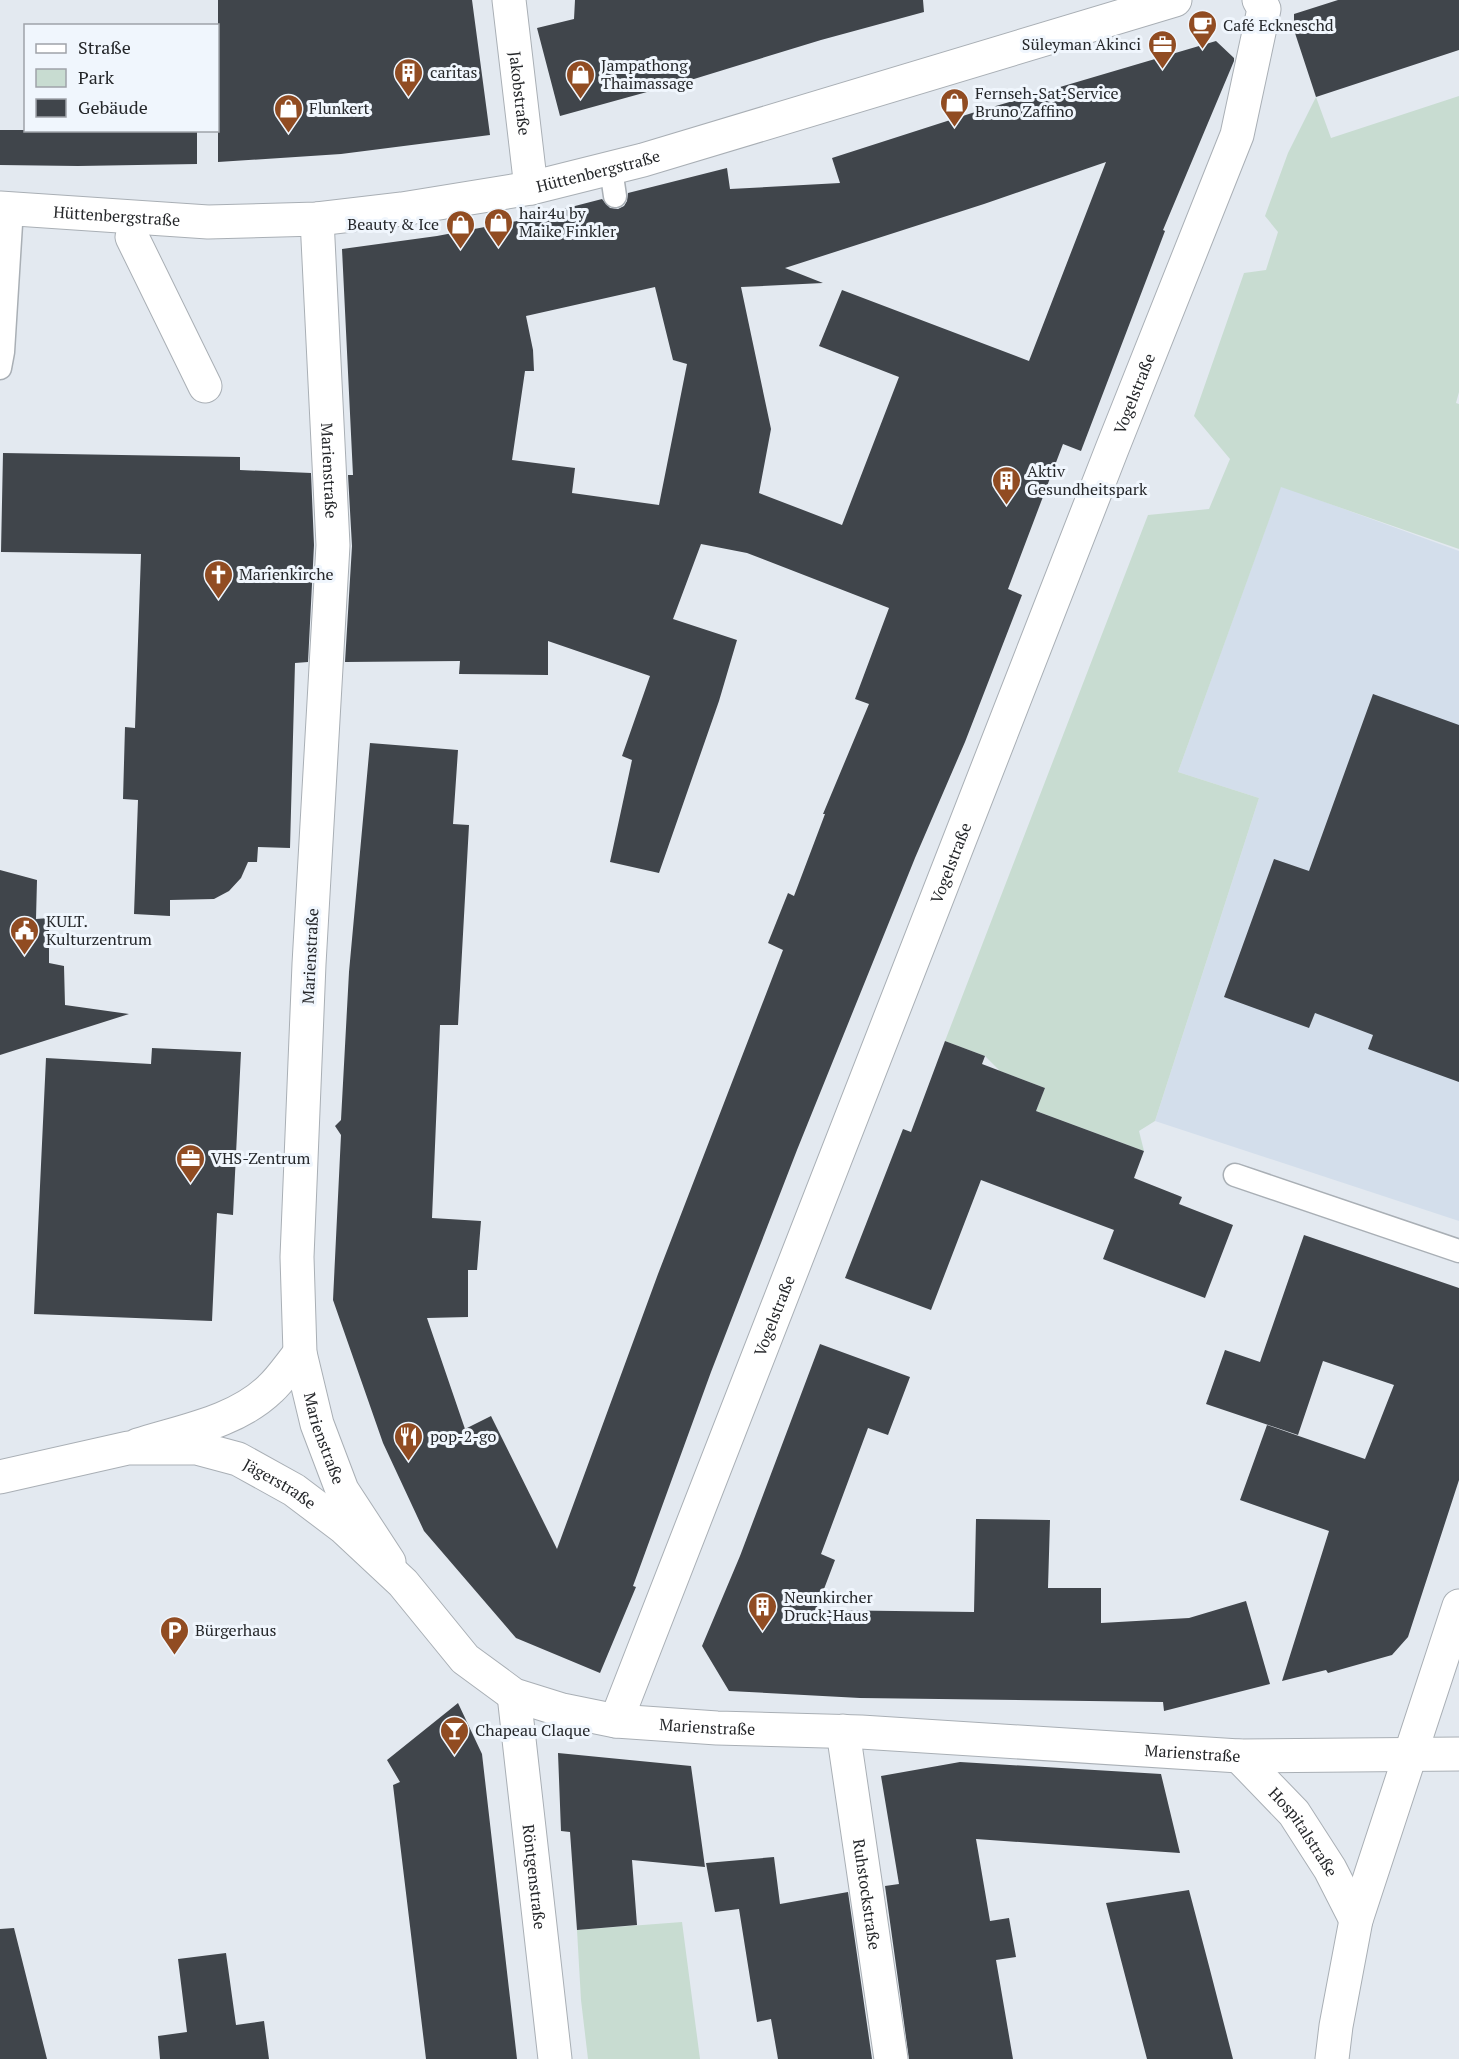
<svg xmlns="http://www.w3.org/2000/svg" width="1459" height="2059" viewBox="0 0 1459 2059" font-family="'PT Serif',serif">
	<style>
		.built { fill: #d3deeb }
		.green { fill: #c8dcd1 }
		.building { fill: #40454b; fill-rule: evenodd }
		.lines { fill: none; stroke-linecap: round; stroke-linejoin: round }
		.service-casing { stroke: #a9afb5; stroke-width: 25 }
		.pedestrian-casing { stroke: #a9afb5; stroke-width: 35 }
		.minor-casing { stroke: #a9afb5; stroke-width: 35 }
		.tertiary-casing { stroke: #a9afb5; stroke-width: 35 }
		.service { stroke: #fff; stroke-width: 22 }
		.pedestrian { stroke: #fff; stroke-width: 33 }
		.minor { stroke: #fff; stroke-width: 33 }
		.tertiary { stroke: #fff; stroke-width: 33 }
		.labels { text-anchor: middle; stroke-width: 6; stroke-linejoin: round; paint-order: stroke }
		.poi-label { font-size: 16px; fill: #25272a; stroke: #f0f6fd; text-anchor: start }
		.street-label { font-size: 16px; fill: #25272a; stroke: #f0f6fd }
	</style>
	<rect width="100%" height="100%" fill="#e3e9f0"/>
	<!-- built -->
	<path class="built" d="M 1281,486 L 1459,551 L 1459,1221 L 1155,1121 L 1259,798 L 1178,772 Z"/>
	<!-- green -->
	<path class="green" d="M 1459,96 L 1459,392 L 1456,403 L 1459,404 L 1459,549 L 1281,487 L 1178,772 L 1259,798 L 1155,1121 L 1139,1131 L 1144,1151 L 1036,1111 L 1045,1088 L 1000,1071 L 985,1056 L 945,1041 L 1148,515 L 1209,509 L 1230,459 L 1194,416 L 1244,273 L 1266,270 L 1278,232 L 1265,216 L 1288,153 L 1316,97 L 1331,138 Z
		M 682,1922 L 700,2059 L 588,2059 L 581,2000 L 577,1930 Z"/>
	<!-- building -->
	<path class="building" d="M 218,0 L 472,0 L 490,135 L 341,154 L 218,162 Z
		M 575,0 L 923,0 L 924,12 L 821,40 L 694,79 L 560,116 L 537,28 L 574,19 Z
		M 1338,0 L 1459,0 L 1459,50 L 1316,97 L 1294,30 L 1294,14 Z
		M 1216,41 L 1234,58 L 1234,61 L 1163,230 L 1165,231 L 1081,451 L 1063,444 L 1008,589 L 1022,595 L 965,742 L 915,858 L 797,1150 L 711,1372 L 633,1586 L 636,1587 L 600,1673 L 516,1638 L 424,1531 L 383,1443 L 333,1300 L 341,1135 L 335,1126 L 341,1120 L 349,972 L 370,743 L 458,750 L 453,824 L 469,825 L 458,1025 L 440,1025 L 432,1218 L 481,1221 L 477,1270 L 468,1270 L 468,1317 L 427,1318 L 465,1429 L 491,1416 L 557,1549 L 658,1274 L 783,950 L 768,943 L 788,893 L 794,896 L 825,814 L 823,814 L 869,704 L 855,699 L 889,608 L 747,553 L 701,544 L 673,619 L 737,640 L 719,701 L 659,873 L 610,862 L 632,760 L 622,756 L 650,676 L 548,641 L 548,675 L 459,674 L 460,661 L 345,662 L 352,546 L 348,475 L 353,475 L 342,249 L 437,236 L 517,221 L 602,199 L 610,208 L 618,209 L 624,206 L 627,201 L 628,193 L 727,168 L 730,189 L 840,183 L 832,158 L 972,113 ZM 1106,162 L 1029,361 L 842,290 L 819,346 L 899,377 L 842,525 L 759,493 L 771,429 L 741,287 L 823,283 L 785,268 L 984,204 ZM 655,287 L 673,360 L 687,364 L 659,505 L 572,493 L 575,468 L 512,460 L 525,371 L 534,371 L 533,350 L 526,316 Z
		M 0,130 L 197,130 L 197,164 L 78,166 L 0,165 Z
		M 3,453 L 240,457 L 240,470 L 311,473 L 314,545 L 308,662 L 295,663 L 290,848 L 258,847 L 257,862 L 248,862 L 241,878 L 229,891 L 214,899 L 170,900 L 170,916 L 134,914 L 138,800 L 123,799 L 125,727 L 135,728 L 141,554 L 1,552 Z
		M 1373,694 L 1459,725 L 1459,1082 L 1368,1049 L 1373,1035 L 1315,1013 L 1309,1028 L 1224,997 L 1274,859 L 1309,871 Z
		M 0,870 L 37,880 L 36,919 L 49,918 L 49,963 L 64,966 L 65,1005 L 129,1014 L 0,1055 Z
		M 945,1041 L 985,1056 L 982,1064 L 1045,1088 L 1036,1111 L 1144,1151 L 1134,1178 L 1182,1197 L 1179,1204 L 1233,1225 L 1205,1298 L 1103,1259 L 1114,1230 L 981,1180 L 931,1310 L 845,1278 L 903,1129 L 911,1132 Z
		M 152,1048 L 241,1052 L 233,1215 L 217,1213 L 212,1321 L 34,1314 L 46,1058 L 151,1064 Z
		M 1304,1235 L 1459,1288 L 1459,1480 L 1408,1637 L 1392,1655 L 1328,1673 L 1326,1670 L 1282,1681 L 1329,1531 L 1240,1500 L 1267,1425 L 1365,1459 L 1394,1385 L 1323,1361 L 1298,1435 L 1206,1404 L 1225,1350 L 1260,1362 Z
		M 820,1344 L 910,1377 L 888,1435 L 868,1428 L 821,1554 L 835,1560 L 816,1610 L 974,1612 L 976,1519 L 1050,1520 L 1048,1588 L 1101,1588 L 1101,1623 L 1189,1618 L 1246,1601 L 1270,1684 L 1164,1711 L 1163,1702 L 860,1698 L 729,1691 L 702,1646 L 740,1556 Z
		M 458,1703 L 482,1754 L 517,2059 L 426,2059 L 393,1785 L 400,1782 L 387,1760 Z
		M 558,1753 L 691,1766 L 705,1867 L 632,1860 L 637,1925 L 577,1930 L 570,1832 L 561,1831 Z
		M 960,1762 L 1161,1774 L 1180,1853 L 976,1839 L 990,1921 L 1009,1918 L 1016,1957 L 996,1960 L 1013,2059 L 909,2059 L 885,1886 L 899,1884 L 881,1776 Z
		M 774,1857 L 780,1904 L 848,1892 L 872,2059 L 778,2059 L 771,2019 L 757,2022 L 739,1909 L 715,1912 L 706,1863 Z
		M 1189,1890 L 1209,1966 L 1233,2059 L 1147,2059 L 1106,1903 Z
		M 14,1928 L 47,2059 L 0,2059 L 0,1929 Z
		M 226,1953 L 236,2025 L 264,2021 L 269,2059 L 160,2059 L 158,2036 L 187,2032 L 178,1959 Z"/>
	<g class="lines">
		<defs>
			<path id="service" d="M 611,169 L 615,196
				M 0,368 L 3,352 L 12,208
				M 1235,1175 L 1459,1251"/>
			<path id="pedestrian" d="M 132,237 L 205,386"/>
			<g id="minor">
				<path id="s1" d="M 509,0 L 531,188"/>
				<path id="s2" d="M 317,219 L 333,545 L 309,964 L 297,1257 L 300,1353 L 317,1424 L 342,1490 L 389,1562"/>
				<path d="M 138,1445 C 182,1431 236,1422 270,1389 C 281,1379 290,1365 300,1353"/>
				<path id="s3" d="M 514,1695 L 555,2059"/>
				<path id="s4" d="M 616,1721 L 1112,449 L 1237,135 L 1264,9 L 1259,0"/>
				<path id="s5" d="M 843,1731 L 891,2059"/>
				<path id="s6" d="M 1239,1756 L 1294,1813 L 1330,1869 L 1356,1920"/>
				<path d="M 1332,2059 L 1336,2026 L 1356,1920 L 1459,1606"/>
			</g>
			<g id="tertiary">
				<path id="s7" d="M 0,208 L 208,222 L 317,219 L 402,209 L 531,188 L 643,160 L 1175,0"/>
				<path id="s8" d="M 0,1477 L 128,1448 L 197,1448 L 238,1459 L 294,1490 L 343,1527 L 403,1583 L 465,1659 L 514,1695 L 562,1710 L 616,1721 L 717,1728 L 861,1732 L 1239,1756 L 1459,1754"/>
			</g>
		</defs>
		<!-- service casing -->
		<use href="#service" class="service-casing"/>
		<!-- pedestrian casing -->
		<use href="#pedestrian" class="pedestrian-casing"/>
		<!-- minor casing -->
		<use href="#minor" class="minor-casing"/>
		<!-- tertiary casing -->
		<use href="#tertiary" class="tertiary-casing"/>
		<!-- service -->
		<use href="#service" class="service"/>
		<!-- pedestrian -->
		<use href="#pedestrian" class="pedestrian"/>
		<!-- minor -->
		<use href="#minor" class="minor"/>
		<!-- tertiary -->
		<use href="#tertiary" class="tertiary"/>
	</g>
	<!-- icons -->
	<defs>
		<symbol id="cafe-pin" viewBox="-11 -11 22 30"><path d="M0 17L-7.5 6A9.5 9.5 0 1 1 7.5 6Z" fill="#914c22" stroke="#f0f6fd"/><path d="M-5.5-4.5H6V0H3Q3 3.5 0 3.5H-2.5Q-5.5 3.5-5.5 0ZM3-3.2v2h1.7v-2ZM-6 4.5H4V6H-6Z" fill="#fff"/></symbol>
		<symbol id="office-pin" viewBox="-11 -11 22 30"><path d="M0 17L-7.5 6A9.5 9.5 0 1 1 7.5 6Z" fill="#914c22" stroke="#f0f6fd"/><path d="M-6-3h4V-5.5h4V-3h4V5H-6ZM-1-4.5V-3h2v-1.5ZM-6 0V1H6V0Z" fill="#fff"/></symbol>
		<symbol id="building-pin" viewBox="-11 -11 22 30"><path d="M0 17L-7.5 6A9.5 9.5 0 1 1 7.5 6Z" fill="#914c22" stroke="#f0f6fd"/><path d="M-4-6H4V6H1V3H-1V6H-4ZM-2.5-4.3h1.7v1.8h-1.7ZM.8-4.3h1.7v1.8H.8ZM-2.5-1h1.7V.8h-1.7ZM.8-1h1.7V.8H.8Z" fill="#fff"/></symbol>
		<symbol id="shop-pin" viewBox="-11 -11 22 30"><path d="M0 17L-7.5 6A9.5 9.5 0 1 1 7.5 6Z" fill="#914c22" stroke="#f0f6fd"/><path d="M-5-2.5h2.3a2.7 3.5 0 0 1 5.4 0H5L5.5 6h-11ZM-1.5-2.5h3a1.5 2.3 0 0 0-3 0Z" fill="#fff"/></symbol>
		<symbol id="church-pin" viewBox="-11 -11 22 30"><path d="M0 17L-7.5 6A9.5 9.5 0 1 1 7.5 6Z" fill="#914c22" stroke="#f0f6fd"/><path d="M-1.2-6h2.4v3.5h3.3v2.4h-3.3V6h-2.4V-.1h-3.3v-2.4h3.3Z" fill="#fff"/></symbol>
		<symbol id="civic-pin" viewBox="-11 -11 22 30"><path d="M0 17L-7.5 6A9.5 9.5 0 1 1 7.5 6Z" fill="#914c22" stroke="#f0f6fd"/><path d="M-.6-6.5H3V-4.5H.6V-3L4-1V1h2V6H-6V1h2V-1L-.6-3ZM-1.2 2.5V6h2.4V2.5Z" fill="#fff"/></symbol>
		<symbol id="restaurant-pin" viewBox="-11 -11 22 30"><path d="M0 17L-7.5 6A9.5 9.5 0 1 1 7.5 6Z" fill="#914c22" stroke="#f0f6fd"/><path d="M-5-6h1v4h1v-4h1v4h1v-4h1v5L-1.5 .5V6h-2V.5L-5-1ZM5-6V6H3V1.5H1.5Q1.5-4 5-6Z" fill="#fff"/></symbol>
		<symbol id="parking-pin" viewBox="-11 -11 22 30"><path d="M0 17L-7.5 6A9.5 9.5 0 1 1 7.5 6Z" fill="#914c22" stroke="#f0f6fd"/><path d="M-3.5-5.5H1a3.5 3.5 0 0 1 0 7H-1V5.5H-3.5ZM-1-3.4V-.6H.8a1.4 1.4 0 0 0 0-2.8Z" fill="#fff"/></symbol>
		<symbol id="bar-pin" viewBox="-11 -11 22 30"><path d="M0 17L-7.5 6A9.5 9.5 0 1 1 7.5 6Z" fill="#914c22" stroke="#f0f6fd"/><path d="M-6-5H6L.8 .8V4.5H3.5V6h-7V4.5H-.8V.8Z" fill="#fff"/></symbol>
	</defs>
	<g fill-rule="evenodd">
		<use href="#cafe-pin" x="1186" y="8" width="33" height="45"/>
		<use href="#office-pin" x="1146" y="28" width="33" height="45"/>
		<use href="#building-pin" x="392" y="56" width="33" height="45"/>
		<use href="#shop-pin" x="564" y="58" width="33" height="45"/>
		<use href="#shop-pin" x="938" y="86" width="33" height="45"/>
		<use href="#shop-pin" x="272" y="92" width="33" height="45"/>
		<use href="#shop-pin" x="482" y="206" width="33" height="45"/>
		<use href="#shop-pin" x="444" y="208" width="33" height="45"/>
		<use href="#building-pin" x="990" y="464" width="33" height="45"/>
		<use href="#church-pin" x="202" y="558" width="33" height="45"/>
		<use href="#civic-pin" x="8" y="914" width="33" height="45"/>
		<use href="#office-pin" x="174" y="1142" width="33" height="45"/>
		<use href="#restaurant-pin" x="392" y="1420" width="33" height="45"/>
		<use href="#building-pin" x="746" y="1590" width="33" height="45"/>
		<use href="#parking-pin" x="158" y="1614" width="33" height="45"/>
		<use href="#bar-pin" x="438" y="1714" width="33" height="45"/>
	</g>
	<g class="labels">
		<!-- poi labels -->
		<g class="poi-label">
			<text x="1223" y="31">Café Eckneschd</text>
			<text x="1141" y="50" text-anchor="end">Süleyman Akinci</text>
			<text x="601" y="71">Jampathong<tspan x="601" dy="18">Thaimassage</tspan></text>
			<text x="430" y="78">caritas</text>
			<text x="975" y="99">Fernseh-Sat-Service<tspan x="975" dy="18">Bruno Zaffino</tspan></text>
			<text x="309" y="114">Flunkert</text>
			<text x="519" y="219">hair4u by<tspan x="519" dy="18">Maike Finkler</tspan></text>
			<text x="439" y="230" text-anchor="end">Beauty &amp; Ice</text>
			<text x="1027" y="477">Aktiv<tspan x="1027" dy="18">Gesundheitspark</tspan></text>
			<text x="239" y="580">Marienkirche</text>
			<text x="46" y="927">KULT.<tspan x="46" dy="18">Kulturzentrum</tspan></text>
			<text x="211" y="1164">VHS-Zentrum</text>
			<text x="430" y="1442">pop-2-go</text>
			<text x="784" y="1603">Neunkircher<tspan x="784" dy="18">Druck-Haus</tspan></text>
			<text x="195" y="1636">Bürgerhaus</text>
			<text x="475" y="1736">Chapeau Claque</text>
		</g>
		<!-- street labels -->
		<g class="street-label">
			<text dy="6" stroke="none"><textPath href="#s1" startOffset="94">Jakobstraße</textPath></text>
			<text dy="6" stroke="none"><textPath href="#s7" startOffset="603">Hüttenbergstraße</textPath></text>
			<text dy="6" stroke="none"><textPath href="#s7" startOffset="117">Hüttenbergstraße</textPath></text>
			<text dy="6" stroke="none"><textPath href="#s4" startOffset="1425">Vogelstraße</textPath></text>
			<text dy="6" stroke="none"><textPath href="#s2" startOffset="252">Marienstraße</textPath></text>
			<text dy="6" stroke="none"><textPath href="#s4" startOffset="921">Vogelstraße</textPath></text>
			<text transform="translate(310 956) rotate(-87)" y="6">Marienstraße</text>
			<text dy="6" stroke="none"><textPath href="#s4" startOffset="435">Vogelstraße</textPath></text>
			<text dy="6" stroke="none"><textPath href="#s2" startOffset="1224">Marienstraße</textPath></text>
			<text dy="6" stroke="none"><textPath href="#s8" startOffset="291">Jägerstraße</textPath></text>
			<text dy="6" stroke="none"><textPath href="#s8" startOffset="806">Marienstraße</textPath></text>
			<text dy="6" stroke="none"><textPath href="#s8" startOffset="1292">Marienstraße</textPath></text>
			<text dy="6" stroke="none"><textPath href="#s6" startOffset="100">Hospitalstraße</textPath></text>
			<text dy="6" stroke="none"><textPath href="#s3" startOffset="183">Röntgenstraße</textPath></text>
			<text dy="6" stroke="none"><textPath href="#s5" startOffset="165">Ruhstockstraße</textPath></text>
		</g>
	</g>
	<!-- legend -->
	<rect x="24" y="24" width="195" height="108" fill="#f0f6fd" stroke="#9fa3a9" stroke-width="1.5"/>
	<rect x="36" y="44" width="30" height="9" fill="#ffffff" stroke="#9fa3a9" stroke-width="1.5"/>
	<text x="78" y="54" font-size="18" fill="#25272a">Straße</text>
	<rect x="36" y="69" width="30" height="18" fill="#c8dcd1" stroke="#9fa3a9" stroke-width="1.5"/>
	<text x="78" y="84" font-size="18" fill="#25272a">Park</text>
	<rect x="36" y="99" width="30" height="18" fill="#40454b" stroke="#9fa3a9" stroke-width="1.5"/>
	<text x="78" y="114" font-size="18" fill="#25272a">Gebäude</text>
</svg>
